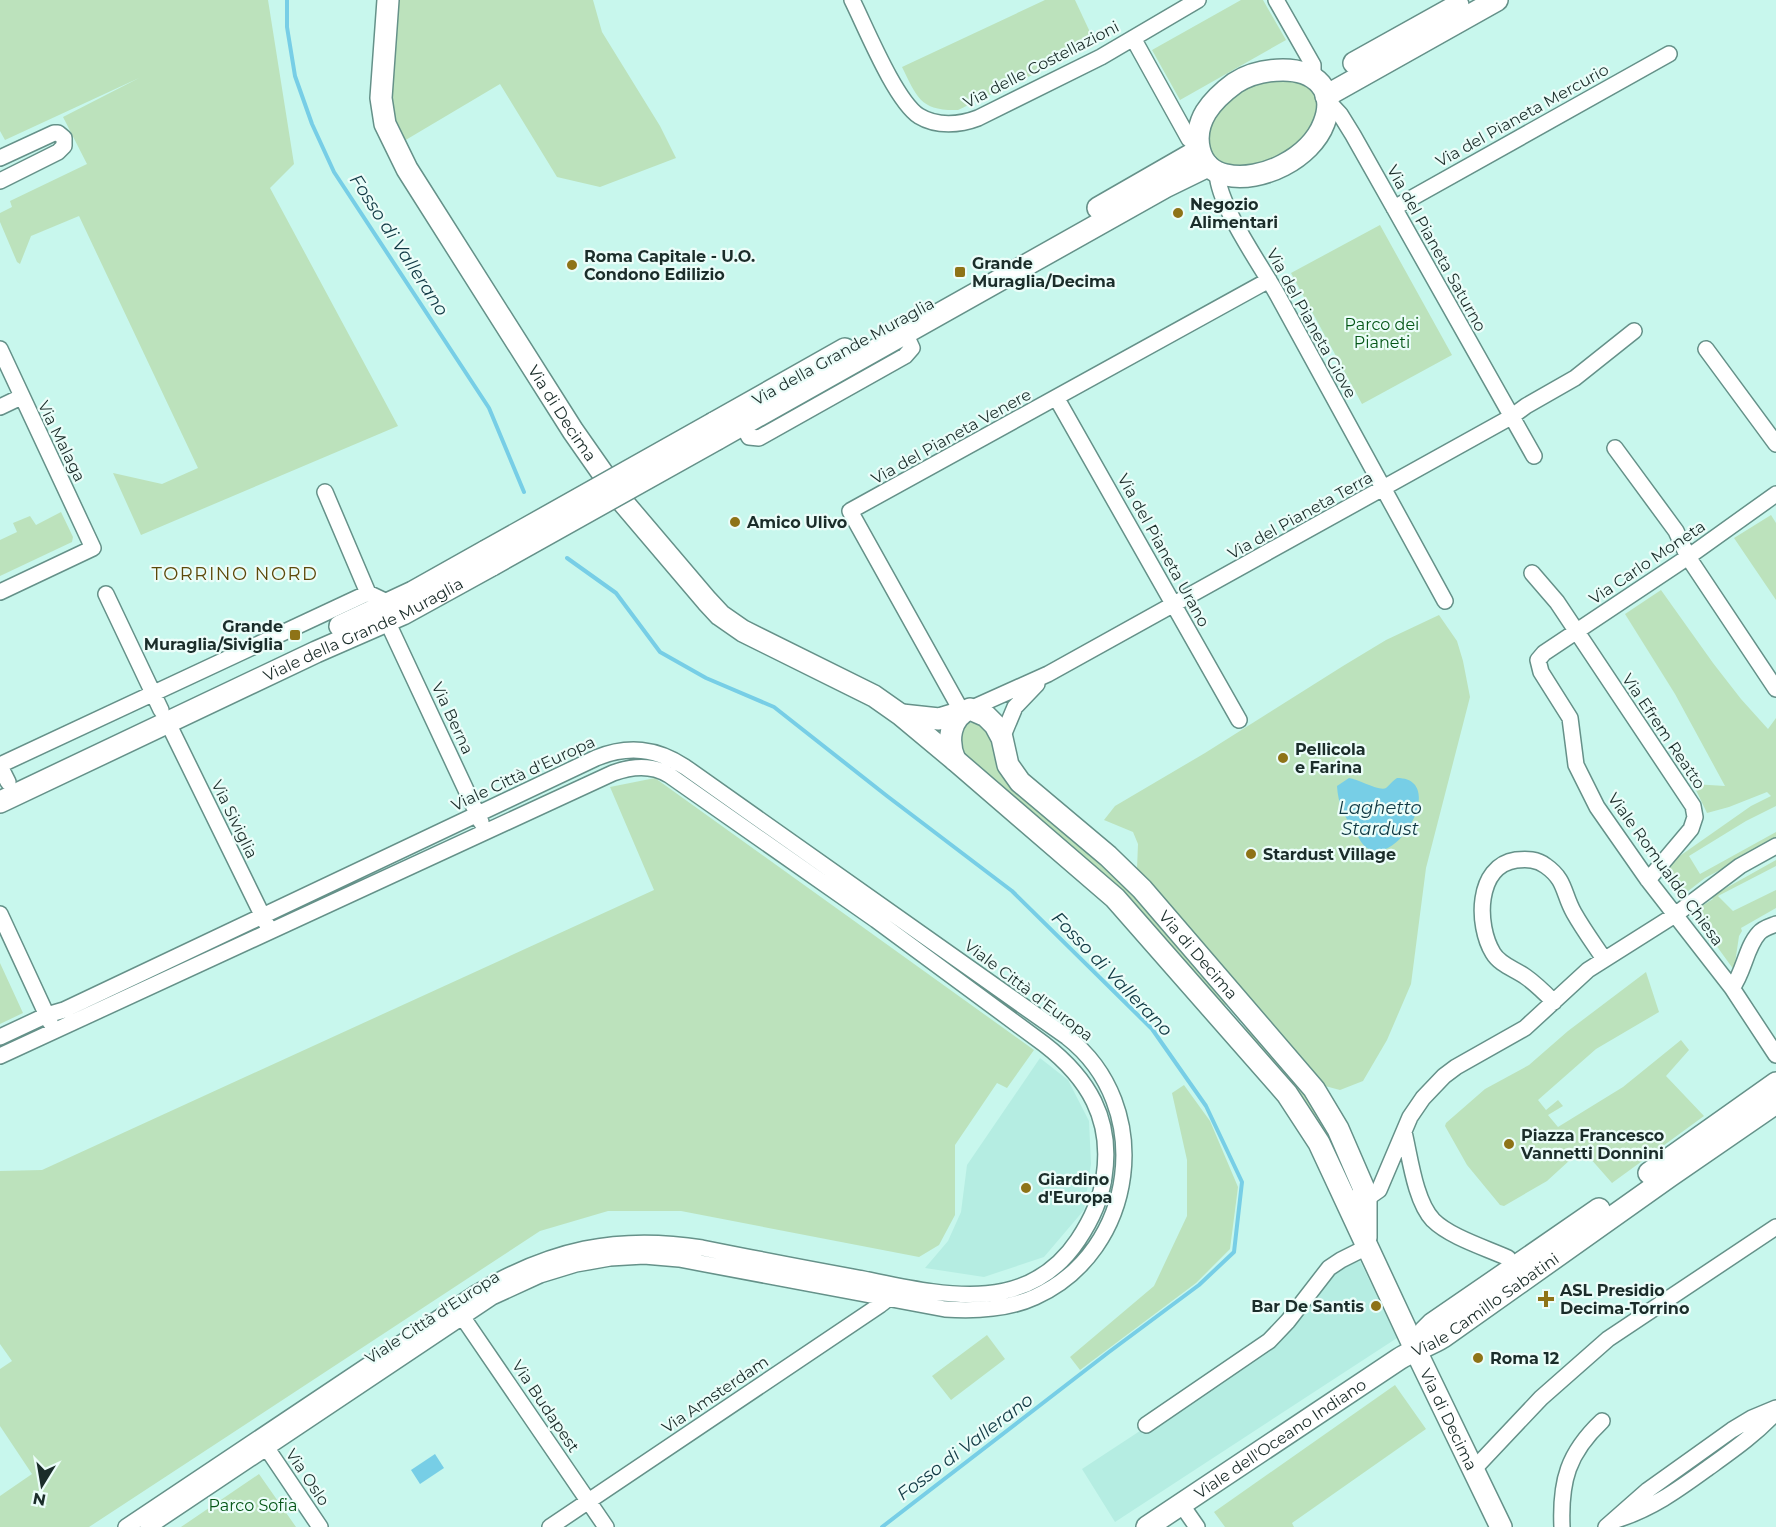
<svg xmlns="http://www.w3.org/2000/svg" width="1776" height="1527" viewBox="0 0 1776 1527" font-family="Montserrat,sans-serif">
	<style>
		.built { fill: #b5ede2 }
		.green { fill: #bce2bc }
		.water { fill: #77cee6 }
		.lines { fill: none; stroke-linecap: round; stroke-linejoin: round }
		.stream { stroke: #77cee6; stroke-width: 4 }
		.street-casing { stroke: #659189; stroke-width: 18 }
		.secondary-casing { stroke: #659189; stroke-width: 24 }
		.street { stroke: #fff; stroke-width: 15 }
		.secondary { stroke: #fff; stroke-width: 21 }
		.secondary-bridge-casing { stroke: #659189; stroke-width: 24; stroke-linecap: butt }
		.secondary-bridge { stroke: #fff; stroke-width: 21 }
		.poi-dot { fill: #8e7317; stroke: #ebfdf9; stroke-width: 2 }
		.labels { text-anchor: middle; stroke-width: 4.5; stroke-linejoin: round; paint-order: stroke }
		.street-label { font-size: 16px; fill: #1b2d2a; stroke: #ebfdf9 }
		.poi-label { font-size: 16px; font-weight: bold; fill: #1b2d2a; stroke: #ebfdf9; text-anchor: start }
		.park-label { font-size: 16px; fill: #045616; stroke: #ebfdf9 }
		.water-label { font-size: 18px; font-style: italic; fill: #103944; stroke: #ebfdf9 }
		.neighbourhood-label { font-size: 18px; letter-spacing: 1.5px; fill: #5c4909; stroke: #ebfdf9 }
	</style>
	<rect width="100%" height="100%" fill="#c8f7ed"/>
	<!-- built -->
	<path class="built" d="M 1040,1058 L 1068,1080 L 1089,1121 L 1091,1164 L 1084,1210 L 1044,1257 L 984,1277 L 925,1268 L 948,1241 L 961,1212 L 967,1165 Z
		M 1360,1261 L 1397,1338 L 1115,1522 L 1082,1469 L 1280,1339 L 1335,1270 Z"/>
	<!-- green -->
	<path class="green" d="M 0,0 L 268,0 L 294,164 L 270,188 L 398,426 L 141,535 L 113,473 L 162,484 L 198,468 L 79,216 L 31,236 L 20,264 L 17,262 L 0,222 L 0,213 L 12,207 L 10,201 L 87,164 L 63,117 L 139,78 L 5,140 L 0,131 Z
		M 397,0 L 593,0 L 602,32 L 660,126 L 676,158 L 600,187 L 557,177 L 500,84 L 404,141 L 393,122 L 388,95 Z
		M 1045,0 L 1075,0 L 1096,45 L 958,110 C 920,111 917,97 902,67 Z
		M 1241,0 L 1263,0 L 1286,40 L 1180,100 L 1152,50 Z
		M 1261,80 L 1299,80 L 1312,90 L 1319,106 L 1313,129 L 1285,156 L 1244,169 L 1222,163 L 1215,158 L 1208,145 L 1209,124 L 1226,100 Z
		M 1380,225 L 1452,355 L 1362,404 L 1291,273 Z
		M 61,512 L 73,537 L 72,542 L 0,576 L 0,540 L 17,532 L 13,523 L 30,516 L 36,525 Z
		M 1771,515 L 1776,523 L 1776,600 L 1734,538 Z
		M 1661,590 L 1713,663 L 1741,699 L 1768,729 L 1776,718 L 1776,806 L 1746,821 L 1689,856 L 1700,874 L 1776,832 L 1776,840 L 1705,878 L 1679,898 L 1667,879 L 1670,864 L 1674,860 L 1751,806 L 1771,796 L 1767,792 L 1729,807 L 1707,813 L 1693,784 L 1725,786 L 1675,694 L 1625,614 Z
		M 1439,615 L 1457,641 L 1463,661 L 1470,697 L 1426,868 L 1411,984 L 1387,1040 L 1363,1081 L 1340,1090 L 1325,1086 L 1137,869 L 1138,844 L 1133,832 L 1104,820 L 1115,806 L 1205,753 L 1343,666 L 1386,640 Z
		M 969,723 L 978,723 L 990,733 L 1000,774 L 1010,787 L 1123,884 L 1227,1003 L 1225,1006 L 1219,1005 L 1142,912 L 1120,888 L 958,751 L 962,727 Z
		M 655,778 L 1034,1050 L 1007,1088 L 997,1083 L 955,1145 L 955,1215 L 939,1245 L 919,1257 L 681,1211 L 608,1211 L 540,1231 L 89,1527 L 0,1527 L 0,1496 L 32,1474 L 0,1426 L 0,1369 L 12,1361 L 0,1344 L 0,1171 L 42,1170 L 654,890 L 610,787 Z
		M 1776,860 L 1776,866 L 1718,896 L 1733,911 L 1776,890 L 1776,908 L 1741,928 L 1742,931 L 1739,936 L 1734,970 L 1697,919 L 1697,909 L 1713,899 L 1710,897 Z
		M 0,963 L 23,1013 L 0,1024 Z
		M 1646,972 L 1659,1012 L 1596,1049 L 1538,1100 L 1546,1110 L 1558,1100 L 1563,1106 L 1548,1115 L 1558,1127 L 1623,1087 L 1681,1040 L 1689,1050 L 1666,1076 L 1704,1116 L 1612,1183 L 1582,1149 L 1547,1181 L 1504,1206 L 1500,1205 L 1467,1165 L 1445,1126 L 1446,1123 L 1485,1089 L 1529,1065 L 1568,1031 Z
		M 1249,1026 L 1313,1105 L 1323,1120 L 1344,1167 L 1339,1169 L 1309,1107 L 1294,1087 L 1244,1030 Z
		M 1184,1085 L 1210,1121 L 1238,1187 L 1230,1249 L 1196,1283 L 1080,1370 L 1070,1357 L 1154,1286 L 1187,1216 L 1187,1160 L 1172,1093 Z
		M 987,1335 L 1005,1359 L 951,1400 L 932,1376 Z
		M 1395,1385 L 1426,1429 L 1292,1523 L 1294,1527 L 1225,1527 L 1214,1512 Z
		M 259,1474 L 296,1527 L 181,1527 Z"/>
	<!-- water -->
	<path class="water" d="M 1349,778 C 1358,779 1380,792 1386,788 C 1390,785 1392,781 1397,778 C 1448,778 1398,868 1367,848 C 1362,845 1359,838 1356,833 C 1345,818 1338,805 1337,786 Z
		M 435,1454 L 444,1468 L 420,1484 L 411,1470 Z"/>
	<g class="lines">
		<!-- stream -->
		<path class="stream" d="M 287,0 L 287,27 L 295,76 L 312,124 L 334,172 L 489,408 L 524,492
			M 567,558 L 616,593 L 660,652 L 706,678 L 774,707 L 887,796 L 1012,891 L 1152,1029 L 1206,1106 L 1242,1182 L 1234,1252 L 1199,1285 L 1109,1352 L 882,1527"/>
		<defs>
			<path id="street" d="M 852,0 C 866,28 895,100 919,116 C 937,127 960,125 978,118 L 1101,57 L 1198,0
				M 1276,0 L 1313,65 L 1313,76
				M 1133,38 L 1189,139 L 1198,147
				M 1327,100 L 1340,114 L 1353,135 L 1534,456
				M 0,158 L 54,133 L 58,133 L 64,138 L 64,146 L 58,152 L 0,181
				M 1217,173 C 1219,207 1259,262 1277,294 C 1333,396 1389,499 1445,601
				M 1394,208 L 1669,54
				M 0,349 L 93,548 L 0,592
				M 1706,349 L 1776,444
				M 1057,399 L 1239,720
				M 0,407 L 21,397
				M 742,424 L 749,437 L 759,438 L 905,356 L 912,348 L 905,333
				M 1615,448 L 1676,531 L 1688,557 L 1776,689
				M 325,492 L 368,593
				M 1776,494 L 1688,557 L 1544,653 L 1538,660 L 1541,672 L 1570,718 L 1576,765 L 1597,807 L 1648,880 L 1732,988 L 1776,1055
				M 1532,573 L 1557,602 L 1693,806 L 1695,817 L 1691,829 L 1648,880
				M 106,594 L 161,710
				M 387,621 L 481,822
				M 970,709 L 1048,674 L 1511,417 L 1526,406 L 1575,378 L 1634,331
				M 962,712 L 850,511 L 1269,280
				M 168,723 L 267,925
				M 1002,738 L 1015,707 L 1037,684
				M 0,765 L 368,593 L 389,603
				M 0,766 L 8,782
				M 0,914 L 50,1022
				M 1732,988 C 1744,972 1746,947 1759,933 C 1763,928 1771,926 1776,924
				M 1554,1002 C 1545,993 1536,984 1526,977 C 1515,969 1500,965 1493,953 C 1476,925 1476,866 1516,860 C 1527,859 1537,859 1546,866 C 1566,880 1563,894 1574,913 C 1583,929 1594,944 1604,959
				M 0,1037 L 47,1015 L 64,1010 L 596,758 C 628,745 656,748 685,767 L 1067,1037 C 1156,1106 1137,1251 1035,1297 C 1007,1310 975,1311 945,1309 L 679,1259 L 644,1256 L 610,1258 L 576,1264 L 540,1275 L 492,1297 L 148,1527
				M 0,1056 L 613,773 C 632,766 651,764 669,775 L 876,920 L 1044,1044 C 1088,1078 1113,1119 1104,1177 C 1101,1199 1090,1222 1078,1240 C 1024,1321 932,1292 853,1277 C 803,1268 752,1258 702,1248 C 616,1234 550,1250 476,1293 L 126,1527
				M 1404,1132 C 1410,1157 1415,1201 1433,1220 C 1450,1237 1486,1248 1508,1258
				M 1356,1197 L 1369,1197 L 1379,1190 L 1410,1117 L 1423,1098 L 1444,1076 L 1456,1067 L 1525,1028 L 1588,970 L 1675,915 L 1740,866 L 1776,846
				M 457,1309 L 606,1527
				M 1146,1425 L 1269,1341 L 1288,1321 L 1329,1268 L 1341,1260 L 1367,1247
				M 262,1441 L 320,1527
				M 1473,1470 L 1541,1398 L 1608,1339 L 1776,1227
				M 1181,1504 L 1197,1527
				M 1616,1520 C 1652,1509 1679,1489 1708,1468 C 1733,1450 1756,1434 1776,1412
				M 550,1527 L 880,1305 L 889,1298 L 890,1293
				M 1562,1527 C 1560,1481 1568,1453 1602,1421
				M 1606,1527 L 1648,1490 L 1732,1430 L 1752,1418 L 1776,1408"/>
			<g id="secondary">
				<path id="s1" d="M 388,0 L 381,98 L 385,124 L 407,169 L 573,431 L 622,501 L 707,601 L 720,615 L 743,631 L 874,696 L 901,715 L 955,760 L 1115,898 L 1287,1094 L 1319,1143 L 1415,1349 L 1501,1527"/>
				<path d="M 1354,63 L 1458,5"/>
				<path d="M 1283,70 C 1315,70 1337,90 1324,123 C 1311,158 1261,183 1226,175 C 1196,169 1192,135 1206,112 C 1213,101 1224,91 1235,83 C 1249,74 1266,70 1283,70 Z"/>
				<path d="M 1326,96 L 1497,0"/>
				<path d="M 1098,208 L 1199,150"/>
				<path d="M 714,423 L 845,349"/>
				<path d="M 717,439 L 1165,187 L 1208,166"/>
				<path d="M 340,626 L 413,592 L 486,551"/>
				<path d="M 902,715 L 939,719 L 962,712"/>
				<path id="s2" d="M 955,760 C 947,742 949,717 970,709 L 986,716 L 995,725 L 1002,738 L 1008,765 L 1020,782 L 1108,856 L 1142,889 L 1314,1089 L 1338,1129 L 1364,1189 L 1366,1197 L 1366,1238"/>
				<path id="s3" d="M 0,802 L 316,652 L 403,614 L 492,565"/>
				<path d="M 1649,1173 L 1776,1083"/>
				<path d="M 1415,1349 L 1425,1331 L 1432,1324 L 1599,1209"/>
				<path id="s4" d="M 1147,1527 L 1399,1359 C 1413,1350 1429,1346 1443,1337 L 1670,1176 L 1776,1103"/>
			</g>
		</defs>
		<!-- street casing -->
		<use href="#street" class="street-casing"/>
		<!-- secondary casing -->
		<use href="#secondary" class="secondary-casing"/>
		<!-- street -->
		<use href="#street" class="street"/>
		<!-- secondary -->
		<use href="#secondary" class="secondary"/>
		<defs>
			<path id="secondary-bridge" d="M 486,551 L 714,423
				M 492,565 L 717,439"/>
		</defs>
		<!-- secondary-bridge casing -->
		<use href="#secondary-bridge" class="secondary-bridge-casing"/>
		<!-- secondary-bridge -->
		<use href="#secondary-bridge" class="secondary-bridge"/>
	</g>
	<!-- markers -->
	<g class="poi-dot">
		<circle cx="1178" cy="213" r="6"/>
		<circle cx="572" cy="265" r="6"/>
		<rect x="954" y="266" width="12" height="12" rx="3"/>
		<circle cx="735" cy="522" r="6"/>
		<rect x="289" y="629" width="12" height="12" rx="3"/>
		<circle cx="1283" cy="758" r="6"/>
		<circle cx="1251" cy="854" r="6"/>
		<circle cx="1509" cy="1144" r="6"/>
		<circle cx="1026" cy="1188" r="6"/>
		<path d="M1543 1290h6v6h6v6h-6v6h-6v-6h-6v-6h6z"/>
		<circle cx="1376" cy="1306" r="6"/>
		<circle cx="1478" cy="1358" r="6"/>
	</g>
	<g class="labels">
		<!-- street labels -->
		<g class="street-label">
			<text transform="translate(1041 64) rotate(-27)" y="6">Via delle Costellazioni</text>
			<text transform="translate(1522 115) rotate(-29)" y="6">Via del Pianeta Mercurio</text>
			<text transform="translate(1437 248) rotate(61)" y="6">Via del Pianeta Saturno</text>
			<text transform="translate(1312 323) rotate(61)" y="6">Via del Pianeta Giove</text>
			<text transform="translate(843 351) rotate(-29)" y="6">Via della Grande Muraglia</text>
			<text dy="6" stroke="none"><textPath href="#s1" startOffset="464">Via di Decima</textPath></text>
			<text transform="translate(951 436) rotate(-29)" y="6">Via del Pianeta Venere</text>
			<text transform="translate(62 441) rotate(64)" y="6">Via Malaga</text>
			<text transform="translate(1300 515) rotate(-29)" y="6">Via del Pianeta Terra</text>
			<text transform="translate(1164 550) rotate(61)" y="6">Via del Pianeta Urano</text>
			<text transform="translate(1647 562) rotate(-34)" y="6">Via Carlo Moneta</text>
			<text dy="6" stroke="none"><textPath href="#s3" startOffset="402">Viale della Grande Muraglia</textPath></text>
			<text transform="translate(453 718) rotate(65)" y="6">Via Berna</text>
			<text transform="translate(1664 731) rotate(56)" y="6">Via Efrem Reatto</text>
			<text transform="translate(523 773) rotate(-25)" y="6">Viale Città d'Europa</text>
			<text transform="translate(235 819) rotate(64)" y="6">Via Siviglia</text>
			<text transform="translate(1666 869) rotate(54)" y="6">Viale Romualdo Chiesa</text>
			<text dy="6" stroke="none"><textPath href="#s2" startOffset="402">Via di Decima</textPath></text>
			<text transform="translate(1029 990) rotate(37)" y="6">Viale Città d'Europa</text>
			<text dy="6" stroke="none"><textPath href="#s4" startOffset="405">Viale Camillo Sabatini</textPath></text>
			<text transform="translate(432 1317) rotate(-33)" y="6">Viale Città d'Europa</text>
			<text transform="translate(715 1394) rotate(-34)" y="6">Via Amsterdam</text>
			<text transform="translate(546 1406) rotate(56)" y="6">Via Budapest</text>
			<text dy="6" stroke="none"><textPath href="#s1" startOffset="1834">Via di Decima</textPath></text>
			<text dy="6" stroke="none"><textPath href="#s4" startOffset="160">Viale dell'Oceano Indiano</textPath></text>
			<text transform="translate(308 1477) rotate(56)" y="6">Via Oslo</text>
		</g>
		<!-- poi labels -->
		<g class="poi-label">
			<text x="1190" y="210">Negozio<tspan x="1190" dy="18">Alimentari</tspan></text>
			<text x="584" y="262">Roma Capitale - U.O.<tspan x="584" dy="18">Condono Edilizio</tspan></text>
			<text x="972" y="269">Grande<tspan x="972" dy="18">Muraglia/Decima</tspan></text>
			<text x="747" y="528">Amico Ulivo</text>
			<text x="283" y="632" text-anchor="end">Grande<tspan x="283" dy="18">Muraglia/Siviglia</tspan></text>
			<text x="1295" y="755">Pellicola<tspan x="1295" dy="18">e Farina</tspan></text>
			<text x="1263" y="860">Stardust Village</text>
			<text x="1521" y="1141">Piazza Francesco<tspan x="1521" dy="18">Vannetti Donnini</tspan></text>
			<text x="1038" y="1185">Giardino<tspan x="1038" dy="18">d'Europa</tspan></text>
			<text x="1560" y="1296">ASL Presidio<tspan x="1560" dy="18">Decima-Torrino</tspan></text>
			<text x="1364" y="1312" text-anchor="end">Bar De Santis</text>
			<text x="1490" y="1364">Roma 12</text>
		</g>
		<!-- park labels -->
		<g class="park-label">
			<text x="1382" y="330">Parco dei<tspan x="1382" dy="18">Pianeti</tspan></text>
			<text x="253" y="1511">Parco Sofia</text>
		</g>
		<!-- water labels -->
		<g class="water-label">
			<text transform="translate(399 245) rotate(57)" y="6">Fosso di Vallerano</text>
			<text x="1380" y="814">Laghetto<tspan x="1380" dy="21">Stardust</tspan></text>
			<text transform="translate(1112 974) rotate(46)" y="6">Fosso di Vallerano</text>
			<text transform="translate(965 1447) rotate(-37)" y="6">Fosso di Vallerano</text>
		</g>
		<!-- neighbourhood labels -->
		<g class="neighbourhood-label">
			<text x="235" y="580">TORRINO NORD</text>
		</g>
	</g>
	<!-- north arrow -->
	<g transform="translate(42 1485) rotate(191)" stroke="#ebfdf9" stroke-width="4.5" paint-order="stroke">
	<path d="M0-4.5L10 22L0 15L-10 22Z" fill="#1b2d2a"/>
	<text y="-9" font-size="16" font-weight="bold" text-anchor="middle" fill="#1b2d2a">N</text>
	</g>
</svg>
